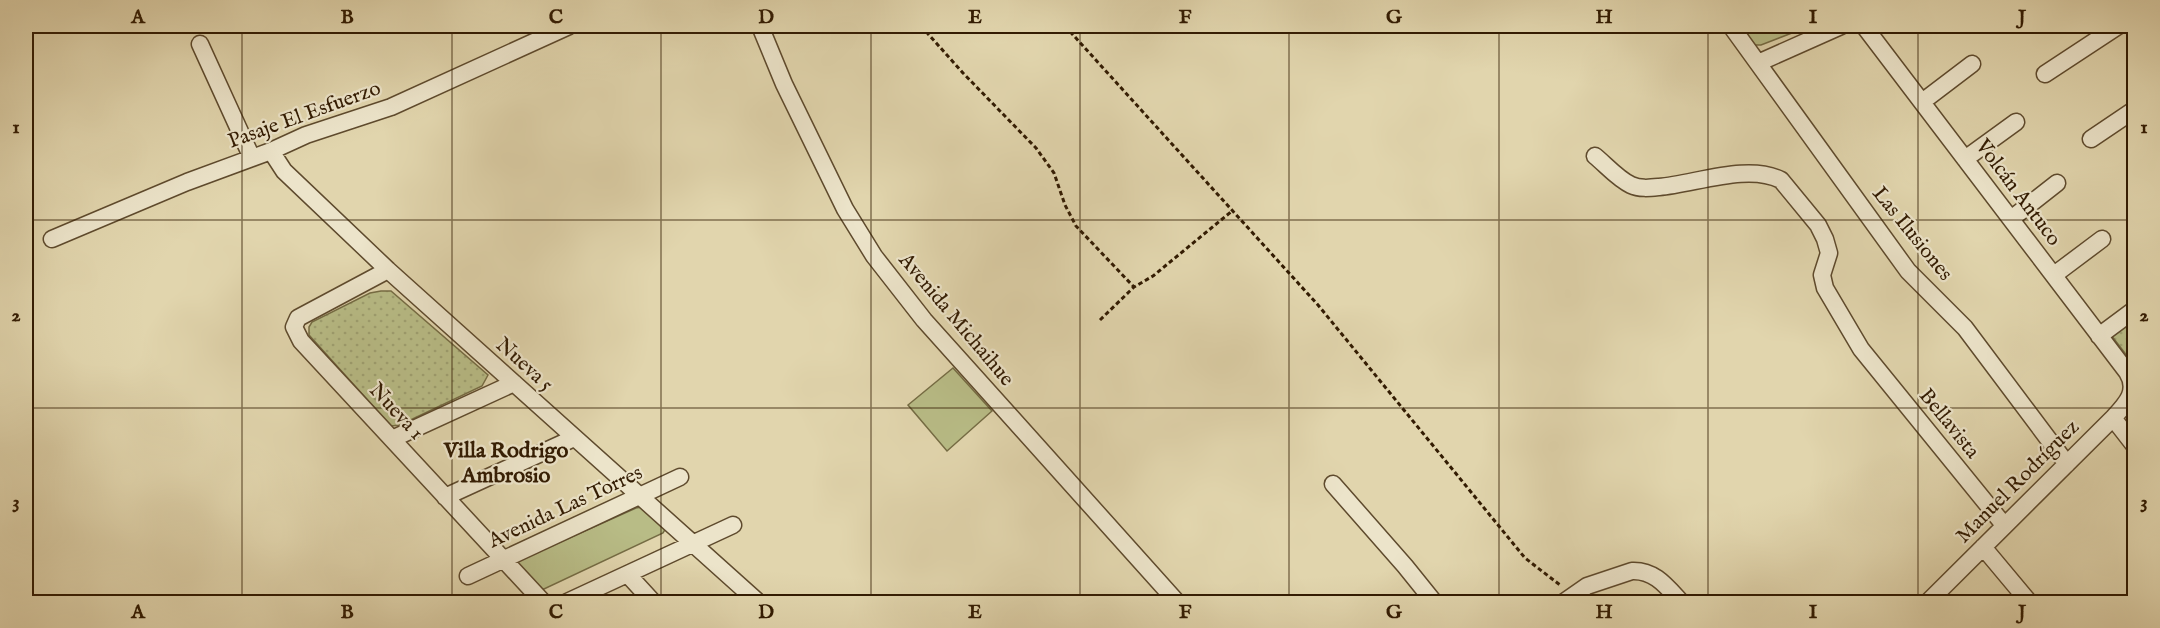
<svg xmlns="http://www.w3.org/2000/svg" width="2160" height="628" viewBox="0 0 2160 628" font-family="'IM FELL English',serif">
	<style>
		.grass { fill: #b8bc86; stroke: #756c44; stroke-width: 1.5 }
		.park { fill: url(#park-dots); stroke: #756c44; stroke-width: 1.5 }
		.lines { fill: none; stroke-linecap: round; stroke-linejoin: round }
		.minor-casing { stroke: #5e4a2d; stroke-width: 19 }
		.path { stroke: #321b02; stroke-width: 3; stroke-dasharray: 4.5 3; stroke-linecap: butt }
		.minor { stroke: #ece4ca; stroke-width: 16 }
		.grid { fill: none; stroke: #321b02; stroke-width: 1.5; stroke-opacity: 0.55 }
		.labels { text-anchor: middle; stroke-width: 4.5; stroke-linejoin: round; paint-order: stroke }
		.street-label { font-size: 21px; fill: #321b02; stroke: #ece4ca }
		.neighbourhood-label { font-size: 22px; font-weight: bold; fill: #321b02; stroke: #ece4ca }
		.neatline { fill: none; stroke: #321b02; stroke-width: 2 }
		.grid-label { font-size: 20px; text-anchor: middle; font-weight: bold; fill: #321b02 }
	</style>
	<defs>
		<pattern id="park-dots" width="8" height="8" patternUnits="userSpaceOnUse" patternTransform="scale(1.5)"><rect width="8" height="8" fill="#b8bc86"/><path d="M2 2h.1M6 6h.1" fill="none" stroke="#9fa172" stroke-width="1.8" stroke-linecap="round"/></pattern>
	</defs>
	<rect width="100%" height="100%" fill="#e1d5ad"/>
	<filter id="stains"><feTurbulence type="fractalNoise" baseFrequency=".00333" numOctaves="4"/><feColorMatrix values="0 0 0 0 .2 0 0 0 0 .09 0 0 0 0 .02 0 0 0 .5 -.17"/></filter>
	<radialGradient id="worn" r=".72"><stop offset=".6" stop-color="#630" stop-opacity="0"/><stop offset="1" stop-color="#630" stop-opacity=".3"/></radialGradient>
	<!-- grass -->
	<path class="grass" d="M 1742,26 L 1810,26 L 1761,45 L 1754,45 Z
		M 953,368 L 992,411 L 947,451 L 908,405 Z
		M 642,507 L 666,528 L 663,533 L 544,589 L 537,589 L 517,565 L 520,560 L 636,508 Z"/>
	<!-- park -->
	<path class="park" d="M 381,291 L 391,291 L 488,375 L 482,386 L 400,425 L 391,426 L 309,335 L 309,327 L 312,322 L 370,293 Z
		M 2134,318 L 2134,365 L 2111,335 Z"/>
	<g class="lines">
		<defs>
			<path id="minor" d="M 760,26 L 784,84 L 845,209 L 874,256 L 924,320 L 1177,602
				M 1731,26 L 1908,271 L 1965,328 L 2067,464
				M 1864,26 L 2127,372 C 2139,391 2126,404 2113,418 L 1928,602
				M 200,44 L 252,158
				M 1758,63 L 1841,26
				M 2045,74 L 2118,26
				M 1922,102 L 1972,64
				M 2091,139 L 2134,110
				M 271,151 L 284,171 L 388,270 L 758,602
				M 1595,156 C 1606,165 1618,179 1631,185 C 1640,189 1649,188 1659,187 C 1695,184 1748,163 1781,180 L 1818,225 L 1825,239 L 1829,253 L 1822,275 L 1825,288 L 1861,349 L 2004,525
				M 1965,159 L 2016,122
				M 2011,219 L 2057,183
				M 52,239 L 187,182 L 271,151 L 306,135 L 391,107 L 569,26
				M 388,270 L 298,318 L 294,327 L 301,341 L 543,602
				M 2054,275 L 2102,239
				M 2099,336 L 2134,310
				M 2113,418 L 2134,445
				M 392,439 L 514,383
				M 1333,484 L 1405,566 L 1434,602
				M 445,497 L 574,438
				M 1983,547 L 2029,602
				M 630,573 L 631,578 L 653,602
				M 468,576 L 680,477
				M 567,602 L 733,525
				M 1564,602 L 1587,586 L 1632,571 C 1655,570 1667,587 1681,602"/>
		</defs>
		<!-- minor casing -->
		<use href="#minor" class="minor-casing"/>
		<!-- path -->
		<path class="path" d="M 921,26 L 963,73 L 1036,148 L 1054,173 L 1065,205 L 1076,226 L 1134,287
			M 1065,26 L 1318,305 L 1525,558 L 1560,585
			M 1100,320 L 1134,287 L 1153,276 L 1232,211"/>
		<!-- minor -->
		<use href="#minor" class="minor"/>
	</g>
	<!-- grid -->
	<path class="grid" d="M 242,26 L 242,602M 452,26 L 452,602M 661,26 L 661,602M 871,26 L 871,602M 1080,26 L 1080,602M 1289,26 L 1289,602M 1499,26 L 1499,602M 1708,26 L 1708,602M 1918,26 L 1918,602M 26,220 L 2134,220M 26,408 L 2134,408"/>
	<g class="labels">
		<!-- street labels -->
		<g class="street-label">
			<text transform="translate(304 114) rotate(-20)" y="7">Pasaje El Esfuerzo</text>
			<text transform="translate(2019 192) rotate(53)" y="7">Volcán Antuco</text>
			<text transform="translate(1913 233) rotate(51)" y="7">Las Ilusiones</text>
			<text transform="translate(957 319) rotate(50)" y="7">Avenida Michaihue</text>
			<text transform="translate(525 364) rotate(42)" y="7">Nueva 5</text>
			<text transform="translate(397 411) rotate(47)" y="7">Nueva 1</text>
			<text transform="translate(1950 423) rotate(51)" y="7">Bellavista</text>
			<text transform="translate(2017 481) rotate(-45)" y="7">Manuel Rodríguez</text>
			<text transform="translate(565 506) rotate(-25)" y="7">Avenida Las Torres</text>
		</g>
		<!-- neighbourhood labels -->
		<g class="neighbourhood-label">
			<text x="506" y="457">Villa Rodrigo<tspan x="506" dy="25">Ambrosio</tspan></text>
		</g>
	</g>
	<!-- margin -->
	<rect width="2160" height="628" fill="none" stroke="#e1d5ad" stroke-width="66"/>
	<rect x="33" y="33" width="2094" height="562" class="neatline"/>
	<g class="grid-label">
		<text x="138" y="23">A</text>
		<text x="347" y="23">B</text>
		<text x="556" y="23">C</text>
		<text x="766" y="23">D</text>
		<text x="975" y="23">E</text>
		<text x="1185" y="23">F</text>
		<text x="1394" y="23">G</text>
		<text x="1604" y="23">H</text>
		<text x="1813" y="23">I</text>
		<text x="2022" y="23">J</text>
		<text x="16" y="133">1</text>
		<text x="2144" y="133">1</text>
		<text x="16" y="321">2</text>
		<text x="2144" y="321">2</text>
		<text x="16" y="508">3</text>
		<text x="2144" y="508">3</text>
		<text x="138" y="618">A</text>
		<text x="347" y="618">B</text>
		<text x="556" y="618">C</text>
		<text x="766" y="618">D</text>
		<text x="975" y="618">E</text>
		<text x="1185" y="618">F</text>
		<text x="1394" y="618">G</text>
		<text x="1604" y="618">H</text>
		<text x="1813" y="618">I</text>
		<text x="2022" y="618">J</text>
	</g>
	<rect width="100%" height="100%" filter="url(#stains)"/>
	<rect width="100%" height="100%" fill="url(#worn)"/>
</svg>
